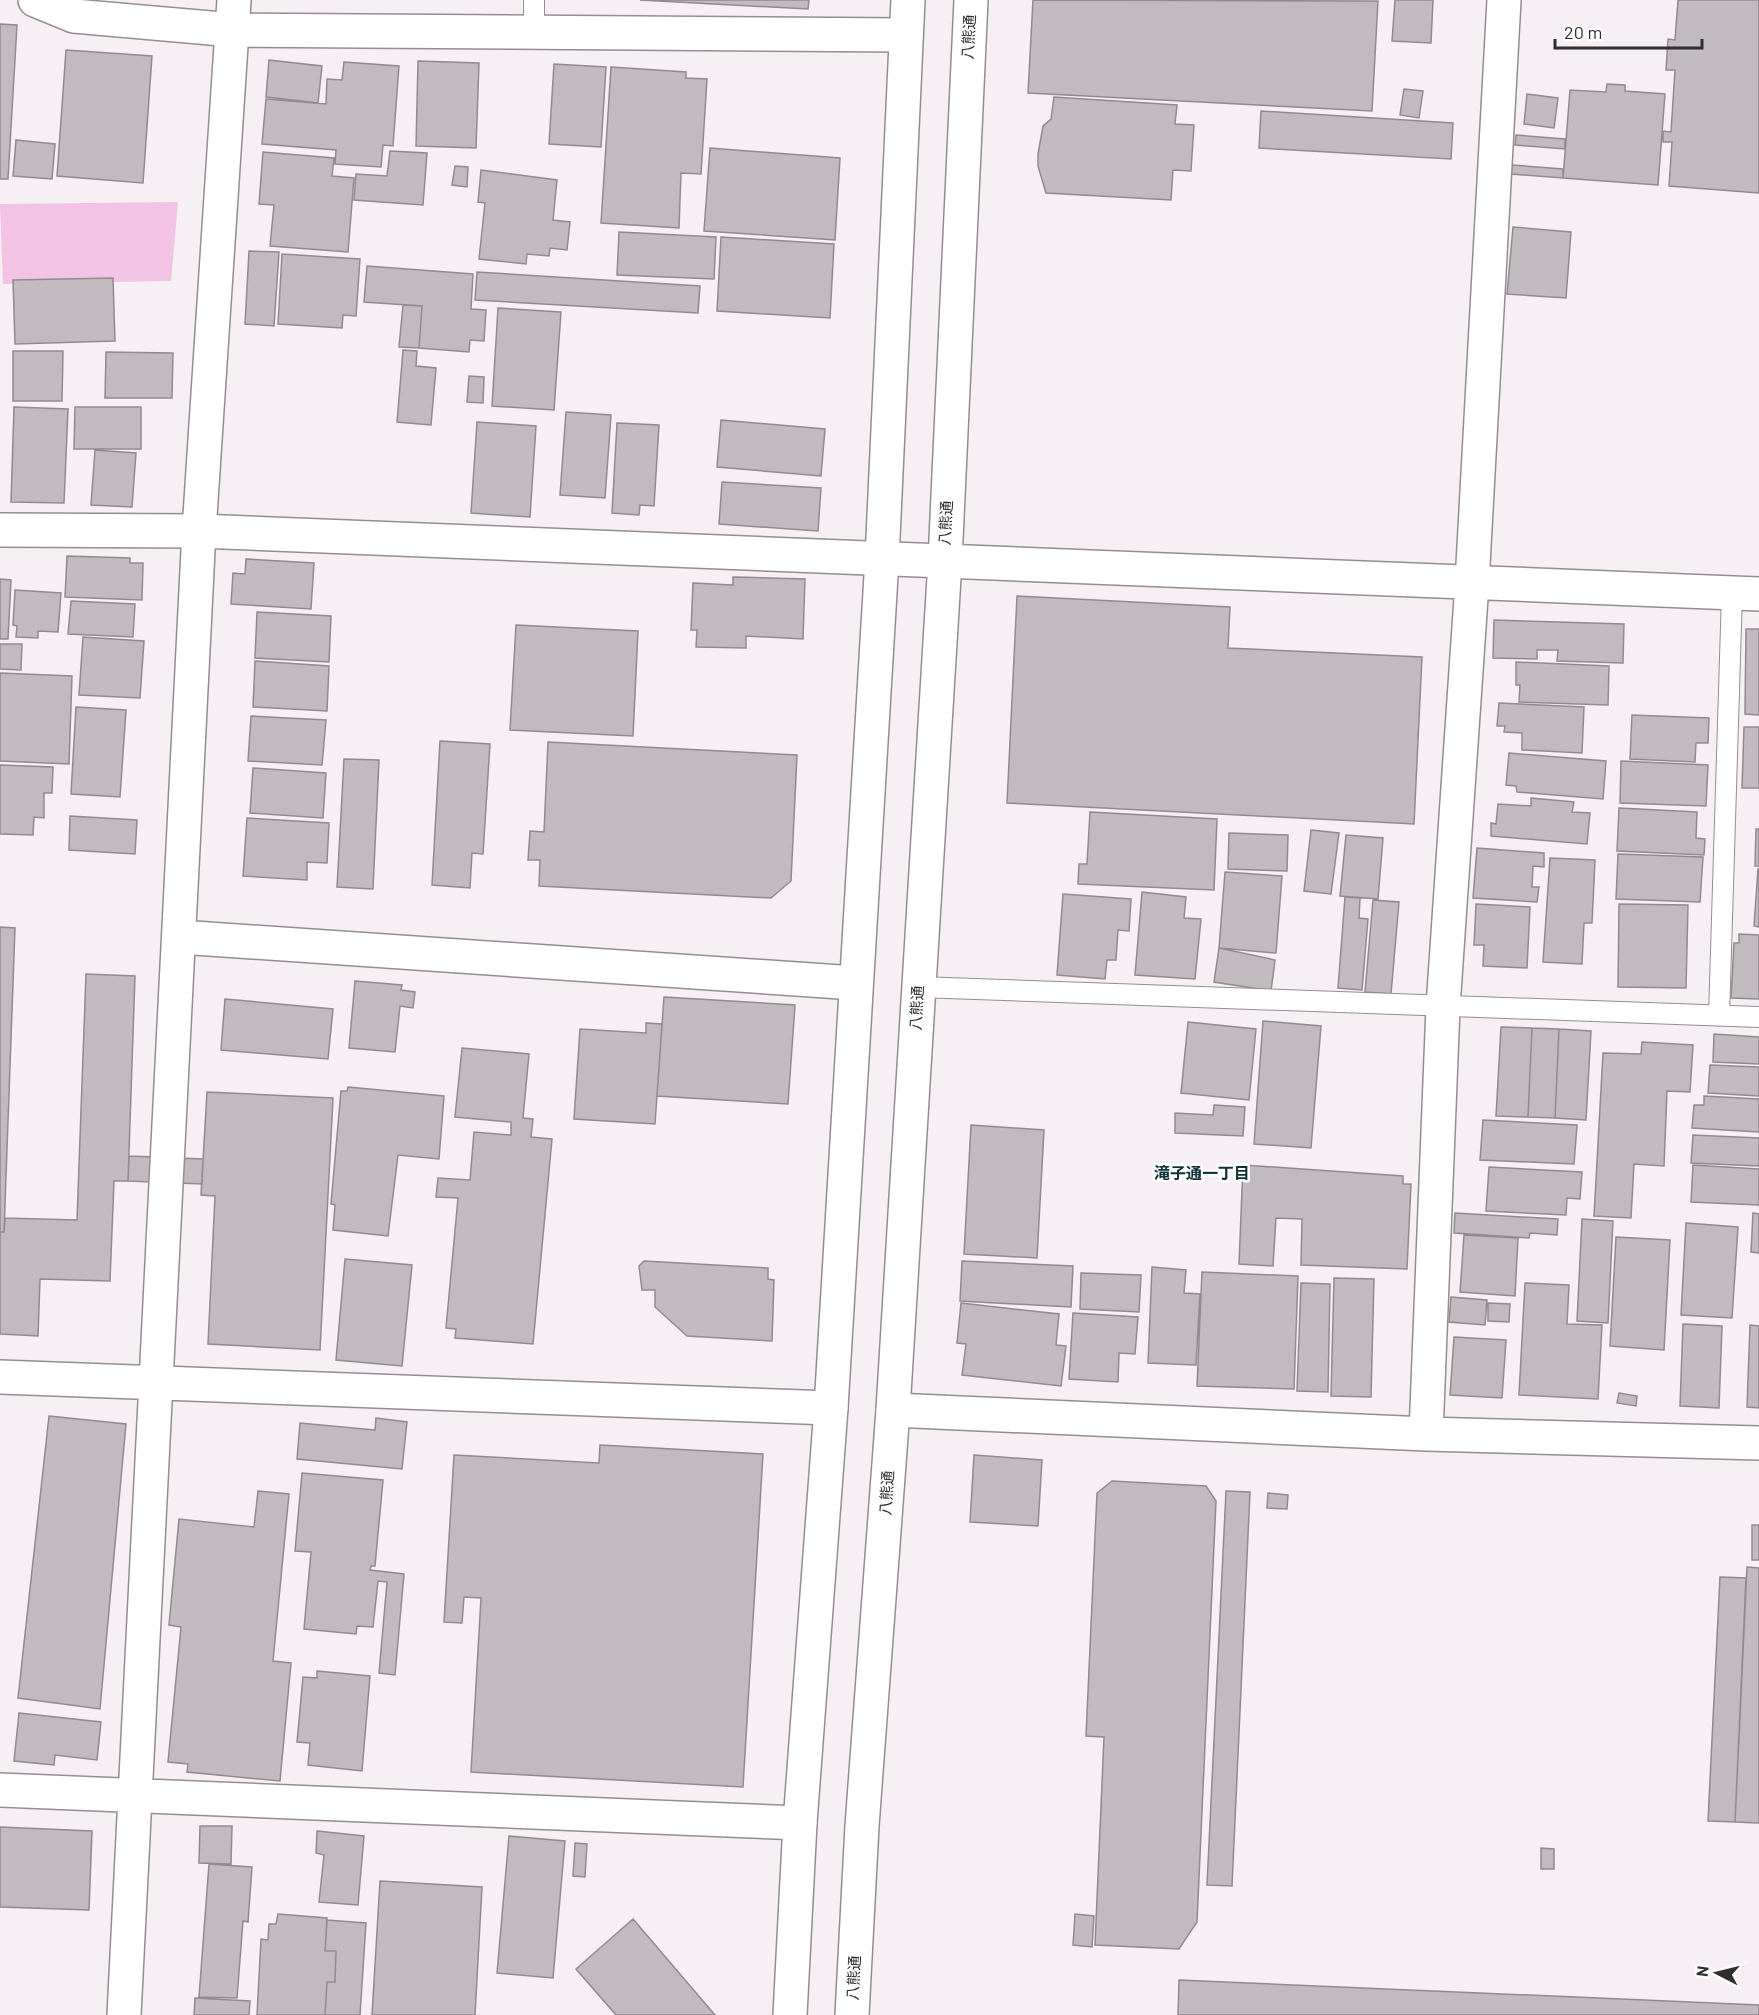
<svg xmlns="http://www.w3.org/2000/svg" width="1759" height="2015" viewBox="0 0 1759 2015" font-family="Barlow,'Noto Sans JP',sans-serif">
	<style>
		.park { fill: #f2c3e5 }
		.building { fill: #c1babf; stroke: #918b8f; stroke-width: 1.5 }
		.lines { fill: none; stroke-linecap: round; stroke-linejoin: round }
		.service-casing { stroke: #948e92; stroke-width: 22 }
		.minor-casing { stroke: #948e92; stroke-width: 36 }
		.primary-casing { stroke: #948e92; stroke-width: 36 }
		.service { stroke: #fff; stroke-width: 20 }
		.minor { stroke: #fff; stroke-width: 33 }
		.primary { stroke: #fff; stroke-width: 33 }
		.labels { text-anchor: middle; stroke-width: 5; stroke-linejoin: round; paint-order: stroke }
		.street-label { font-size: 15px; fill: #312e30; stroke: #fff }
		.neighbourhood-label { font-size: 16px; font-weight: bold; fill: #0e3135; stroke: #fff }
	</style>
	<rect width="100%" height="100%" fill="#f6eff4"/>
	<!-- park -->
	<path class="park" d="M 178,202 L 171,281 L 3,284 L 0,204 Z"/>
	<!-- building -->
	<path class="building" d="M 640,0 L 809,0 L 808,9 Z
		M 1033,0 L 1378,1 L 1372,111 L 1028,93 Z
		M 1395,0 L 1433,0 L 1431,43 L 1392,41 Z
		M 1678,0 L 1759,0 L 1759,193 L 1669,186 L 1672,142 L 1663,142 L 1663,131 L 1671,132 L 1675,70 L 1666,70 L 1668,39 L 1675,40 Z
		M 0,24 L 17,25 L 8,179 L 0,179 Z
		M 66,50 L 152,56 L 143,183 L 57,176 Z
		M 269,60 L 322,66 L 318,103 L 266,97 Z
		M 418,61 L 479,63 L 476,148 L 416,146 Z
		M 344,62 L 399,66 L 393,146 L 383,145 L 381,167 L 335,164 L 336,150 L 262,144 L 266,99 L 326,104 L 327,79 L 342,80 Z
		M 554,64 L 606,67 L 601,147 L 549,144 Z
		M 611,67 L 686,72 L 686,78 L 707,79 L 701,174 L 681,173 L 679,228 L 601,223 Z
		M 1607,84 L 1625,85 L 1625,91 L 1665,94 L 1658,185 L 1563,178 L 1570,90 L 1606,92 Z
		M 1404,89 L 1423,91 L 1419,118 L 1400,115 Z
		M 1527,94 L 1558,98 L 1554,128 L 1524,124 Z
		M 1054,97 L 1177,105 L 1175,124 L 1194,125 L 1191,171 L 1173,170 L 1171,200 L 1046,193 L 1038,166 L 1038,154 L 1043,126 L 1051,119 Z
		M 1261,111 L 1453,123 L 1451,159 L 1259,148 Z
		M 1516,135 L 1565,139 L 1565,149 L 1515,145 Z
		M 16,140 L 55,144 L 52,179 L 13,176 Z
		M 710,148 L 840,158 L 835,240 L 704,231 Z
		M 390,151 L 427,153 L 423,205 L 354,200 L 356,174 L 387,176 Z
		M 263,152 L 334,158 L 332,176 L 354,178 L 348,252 L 270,246 L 274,205 L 259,204 Z
		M 1512,165 L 1563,169 L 1563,178 L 1511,174 Z
		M 455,166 L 468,167 L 467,187 L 452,185 Z
		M 481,170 L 557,180 L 553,220 L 570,222 L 567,250 L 550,248 L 549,256 L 527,254 L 526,264 L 479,259 L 485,203 L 478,202 Z
		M 1513,227 L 1571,232 L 1566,298 L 1507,294 Z
		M 619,232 L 716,237 L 714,279 L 617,275 Z
		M 721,237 L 834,244 L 830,318 L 717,311 Z
		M 249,251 L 279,252 L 274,326 L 245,324 Z
		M 282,254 L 360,259 L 356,316 L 343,315 L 342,328 L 278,324 Z
		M 367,266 L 473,274 L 471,309 L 486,310 L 484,341 L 470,340 L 469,352 L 419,348 L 422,306 L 364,302 Z
		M 477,272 L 700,286 L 698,313 L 475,300 Z
		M 113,278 L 115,341 L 15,344 L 13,280 Z
		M 403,305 L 422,306 L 419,348 L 399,347 Z
		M 498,308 L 561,312 L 554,410 L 492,406 Z
		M 403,350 L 417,351 L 416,366 L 436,368 L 431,425 L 397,422 Z
		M 13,351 L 63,351 L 62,401 L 13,401 Z
		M 106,352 L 173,353 L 172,398 L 105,398 Z
		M 469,376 L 484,377 L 483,403 L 467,402 Z
		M 14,407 L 68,409 L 64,503 L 11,502 Z
		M 75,407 L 141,407 L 141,449 L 74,449 Z
		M 566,412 L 611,415 L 605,498 L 560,495 Z
		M 721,420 L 825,429 L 821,476 L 717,467 Z
		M 477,422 L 536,426 L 530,517 L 471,513 Z
		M 617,423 L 659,425 L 654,506 L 640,505 L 639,515 L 612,513 Z
		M 95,450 L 136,453 L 132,507 L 91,505 Z
		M 722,482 L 821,488 L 818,531 L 719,524 Z
		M 67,556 L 130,558 L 130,563 L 143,563 L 142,600 L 65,597 Z
		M 246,559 L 314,563 L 311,609 L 231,604 L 233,573 L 245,574 Z
		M 733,577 L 805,579 L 803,639 L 746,636 L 746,648 L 696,647 L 697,630 L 691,630 L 693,583 L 733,585 Z
		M 0,579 L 11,580 L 8,639 L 0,639 Z
		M 15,590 L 61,593 L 58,632 L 38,631 L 38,638 L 16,637 L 17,626 L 13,625 Z
		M 1017,596 L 1230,607 L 1228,648 L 1422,657 L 1414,824 L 1007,803 Z
		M 71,601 L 135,604 L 133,637 L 68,634 Z
		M 257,612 L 331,616 L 329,662 L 255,658 Z
		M 1494,620 L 1624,624 L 1623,663 L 1557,661 L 1558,650 L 1537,650 L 1537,659 L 1493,658 Z
		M 516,625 L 638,631 L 633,736 L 510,730 Z
		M 1746,629 L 1759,629 L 1759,715 L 1745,714 Z
		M 83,637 L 144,641 L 140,698 L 79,695 Z
		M 0,644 L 22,644 L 21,670 L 0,669 Z
		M 255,661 L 329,666 L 327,711 L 253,707 Z
		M 1516,662 L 1609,666 L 1608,705 L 1519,702 L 1520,685 L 1516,685 Z
		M 0,673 L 72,676 L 69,764 L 0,761 Z
		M 1499,703 L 1584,707 L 1582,753 L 1522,750 L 1522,733 L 1504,732 L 1505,726 L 1497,726 Z
		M 76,707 L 126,710 L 120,797 L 71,794 Z
		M 1632,715 L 1709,718 L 1708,743 L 1696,743 L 1695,762 L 1630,759 Z
		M 251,716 L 326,720 L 322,765 L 248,761 Z
		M 1744,727 L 1759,727 L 1759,788 L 1742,788 Z
		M 440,741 L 490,744 L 483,854 L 472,853 L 470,888 L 432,885 Z
		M 548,742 L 797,755 L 791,881 L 771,898 L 539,886 L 540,860 L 528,860 L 530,831 L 544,832 Z
		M 1509,753 L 1606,761 L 1603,799 L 1517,792 L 1516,786 L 1506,785 Z
		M 344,759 L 379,760 L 373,889 L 337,887 Z
		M 1621,761 L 1708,765 L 1706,806 L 1620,803 Z
		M 0,765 L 53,767 L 52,793 L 44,793 L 44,818 L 34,817 L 33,835 L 0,834 Z
		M 253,768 L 326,773 L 323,818 L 250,813 Z
		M 1531,798 L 1574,802 L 1572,812 L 1590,813 L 1587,844 L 1491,836 L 1491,823 L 1496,824 L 1498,804 L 1531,806 Z
		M 1619,808 L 1697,812 L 1696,838 L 1705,839 L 1704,855 L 1617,851 Z
		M 1090,812 L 1217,819 L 1214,890 L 1078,884 L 1079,864 L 1087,864 Z
		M 70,816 L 137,820 L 135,854 L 69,850 Z
		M 247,818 L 329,823 L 327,863 L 307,862 L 307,880 L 243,876 Z
		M 1756,829 L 1759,829 L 1759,866 L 1755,866 Z
		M 1311,830 L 1339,833 L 1331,894 L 1304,891 Z
		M 1229,833 L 1288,835 L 1287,871 L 1228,869 Z
		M 1346,835 L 1383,838 L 1378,899 L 1340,896 Z
		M 1477,848 L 1544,853 L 1544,867 L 1533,866 L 1532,887 L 1539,887 L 1537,902 L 1473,898 Z
		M 1618,854 L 1703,857 L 1700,902 L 1616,899 Z
		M 1550,858 L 1595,860 L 1592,923 L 1584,923 L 1582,964 L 1543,962 Z
		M 1758,869 L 1759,869 L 1759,927 L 1754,926 Z
		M 1225,872 L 1282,876 L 1276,953 L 1219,948 Z
		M 1142,892 L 1186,897 L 1184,918 L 1201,919 L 1195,979 L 1135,975 Z
		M 1063,894 L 1131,899 L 1129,931 L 1118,930 L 1116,960 L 1107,960 L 1105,979 L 1057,975 Z
		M 1345,897 L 1360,898 L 1359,918 L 1368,919 L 1362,990 L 1338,988 Z
		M 1373,900 L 1399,902 L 1391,994 L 1365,992 Z
		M 1476,904 L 1530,907 L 1527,968 L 1483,966 L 1484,945 L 1474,945 Z
		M 1619,904 L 1688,905 L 1686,988 L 1618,987 Z
		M 0,927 L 15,928 L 4,1232 L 0,1232 Z
		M 1739,934 L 1759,935 L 1759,999 L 1731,998 L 1734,943 L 1739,943 Z
		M 1219,948 L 1275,960 L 1271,991 L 1214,982 Z
		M 86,974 L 135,976 L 128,1181 L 114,1181 L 110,1281 L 40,1279 L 38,1336 L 0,1334 L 0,1232 L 4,1232 L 5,1218 L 77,1220 Z
		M 355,981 L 402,985 L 401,990 L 415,992 L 413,1008 L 400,1006 L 395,1052 L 349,1048 Z
		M 664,997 L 795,1005 L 788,1104 L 657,1096 Z
		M 225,999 L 333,1009 L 328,1059 L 221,1050 Z
		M 1263,1021 L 1321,1026 L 1311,1148 L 1254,1144 Z
		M 1188,1022 L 1256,1029 L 1249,1100 L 1181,1093 Z
		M 646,1023 L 662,1024 L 655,1124 L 574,1119 L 580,1029 L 646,1033 Z
		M 1501,1027 L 1532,1028 L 1528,1117 L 1496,1116 Z
		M 1532,1028 L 1559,1029 L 1555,1118 L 1528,1117 Z
		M 1559,1029 L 1591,1031 L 1586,1120 L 1555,1118 Z
		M 1714,1034 L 1759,1037 L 1759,1064 L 1713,1062 Z
		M 1642,1042 L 1693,1045 L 1690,1092 L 1667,1091 L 1664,1166 L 1634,1164 L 1631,1218 L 1594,1216 L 1603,1053 L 1641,1054 Z
		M 462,1048 L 529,1054 L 523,1118 L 533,1119 L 531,1137 L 552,1139 L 533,1344 L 455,1338 L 456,1329 L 446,1328 L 458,1198 L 436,1197 L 438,1178 L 470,1180 L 474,1132 L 511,1135 L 511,1122 L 455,1117 Z
		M 1710,1065 L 1759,1067 L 1759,1096 L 1708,1093 Z
		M 348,1087 L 444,1096 L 439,1159 L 398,1155 L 388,1236 L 333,1230 L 335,1205 L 331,1204 L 341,1091 L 347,1091 Z
		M 207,1092 L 333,1098 L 320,1350 L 208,1344 L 215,1196 L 201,1195 Z
		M 1704,1096 L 1759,1099 L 1759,1132 L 1692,1128 L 1694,1105 L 1704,1105 Z
		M 1214,1105 L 1245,1107 L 1243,1136 L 1175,1133 L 1175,1113 L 1213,1115 Z
		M 1483,1120 L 1577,1125 L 1574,1164 L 1480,1160 Z
		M 971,1125 L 1044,1130 L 1037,1258 L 964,1254 Z
		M 1693,1135 L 1759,1138 L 1759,1166 L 1691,1163 Z
		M 129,1156 L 203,1159 L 202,1184 L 128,1181 Z
		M 1243,1165 L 1403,1176 L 1403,1184 L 1411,1184 L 1407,1269 L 1301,1265 L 1302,1219 L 1276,1218 L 1273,1266 L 1239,1264 Z
		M 1693,1165 L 1759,1169 L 1759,1205 L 1691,1202 Z
		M 1489,1167 L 1582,1172 L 1580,1199 L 1567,1198 L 1566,1215 L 1486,1211 Z
		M 1455,1213 L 1558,1219 L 1557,1235 L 1530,1233 L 1529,1238 L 1454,1233 Z
		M 1753,1213 L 1759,1214 L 1759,1253 L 1751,1252 Z
		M 1582,1219 L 1613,1221 L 1608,1323 L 1577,1321 Z
		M 1686,1223 L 1738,1227 L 1732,1318 L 1681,1315 Z
		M 1464,1235 L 1518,1238 L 1515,1296 L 1460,1292 Z
		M 1616,1237 L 1670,1240 L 1664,1350 L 1610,1346 Z
		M 345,1259 L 412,1265 L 402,1366 L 336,1360 Z
		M 644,1261 L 768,1268 L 768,1279 L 774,1280 L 772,1341 L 687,1336 L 655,1307 L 655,1290 L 642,1290 L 639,1266 Z
		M 962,1261 L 1073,1266 L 1071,1307 L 960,1301 Z
		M 1152,1267 L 1186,1270 L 1184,1293 L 1200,1294 L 1196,1365 L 1148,1363 Z
		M 1202,1272 L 1298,1276 L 1294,1389 L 1197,1386 Z
		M 1081,1273 L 1141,1275 L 1139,1312 L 1080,1309 Z
		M 1334,1278 L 1374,1279 L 1371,1397 L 1331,1396 Z
		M 1301,1283 L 1330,1284 L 1328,1392 L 1297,1391 Z
		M 1525,1283 L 1569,1285 L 1567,1324 L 1602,1325 L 1598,1399 L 1519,1395 Z
		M 1451,1297 L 1487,1300 L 1485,1325 L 1449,1322 Z
		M 961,1303 L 1059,1314 L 1056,1345 L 1066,1346 L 1061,1386 L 962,1375 L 966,1344 L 957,1343 Z
		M 1488,1303 L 1510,1304 L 1509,1322 L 1488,1321 Z
		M 1073,1313 L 1138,1317 L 1135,1354 L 1119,1353 L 1118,1382 L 1069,1379 Z
		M 1683,1324 L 1722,1326 L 1719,1408 L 1680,1406 Z
		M 1750,1325 L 1759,1326 L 1759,1408 L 1747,1407 Z
		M 1454,1337 L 1506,1340 L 1502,1398 L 1450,1395 Z
		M 1619,1393 L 1637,1396 L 1636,1406 L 1617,1403 Z
		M 49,1416 L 126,1424 L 100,1709 L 18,1698 Z
		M 376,1418 L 407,1422 L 402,1469 L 297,1459 L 300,1423 L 375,1430 Z
		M 600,1445 L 763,1454 L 743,1787 L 471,1772 L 481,1598 L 464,1597 L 462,1623 L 444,1622 L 454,1455 L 599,1463 Z
		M 974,1455 L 1042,1460 L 1038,1526 L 970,1522 Z
		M 302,1473 L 383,1480 L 375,1566 L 371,1566 L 370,1570 L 404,1574 L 395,1675 L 379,1673 L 387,1582 L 378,1581 L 373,1627 L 357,1626 L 356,1634 L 304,1629 L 311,1552 L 295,1551 Z
		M 1112,1481 L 1206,1486 L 1216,1501 L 1197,1922 L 1179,1949 L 1095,1945 L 1104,1737 L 1086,1736 L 1097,1493 Z
		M 258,1491 L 289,1494 L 273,1661 L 291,1663 L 280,1781 L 187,1772 L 188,1764 L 168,1762 L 181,1627 L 169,1625 L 179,1519 L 254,1527 Z
		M 1226,1491 L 1250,1492 L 1232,1886 L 1207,1885 Z
		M 1268,1493 L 1288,1495 L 1287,1509 L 1267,1508 Z
		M 1752,1525 L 1759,1525 L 1759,1560 L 1752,1560 Z
		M 1747,1567 L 1759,1568 L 1759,1823 L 1735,1822 Z
		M 1720,1577 L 1746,1578 L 1735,1822 L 1708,1821 Z
		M 317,1671 L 370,1676 L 362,1771 L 308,1765 L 310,1743 L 297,1742 L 303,1677 L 317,1678 Z
		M 19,1713 L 101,1722 L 97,1760 L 55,1755 L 54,1765 L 14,1761 Z
		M 200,1826 L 232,1826 L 231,1864 L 199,1863 Z
		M 0,1827 L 92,1831 L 89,1910 L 0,1907 Z
		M 317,1831 L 364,1836 L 358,1905 L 319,1902 L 324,1855 L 316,1853 Z
		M 509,1836 L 565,1841 L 553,1978 L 497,1973 Z
		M 575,1843 L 587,1844 L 585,1877 L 573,1876 Z
		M 1541,1848 L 1554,1849 L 1554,1869 L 1541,1869 Z
		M 209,1864 L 252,1867 L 248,1922 L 243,1921 L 237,1998 L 199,1997 Z
		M 380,1881 L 482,1887 L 475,2015 L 372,2015 Z
		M 278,1914 L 327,1918 L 325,1951 L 336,1951 L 335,1982 L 327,1982 L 325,2015 L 257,2015 L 261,1939 L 268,1940 L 269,1924 L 276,1924 Z
		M 1075,1914 L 1094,1916 L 1092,1947 L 1073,1945 Z
		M 633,1919 L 715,2015 L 616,2015 L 576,1969 Z
		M 327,1920 L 366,1923 L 360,2015 L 325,2015 L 327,1982 L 335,1982 L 336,1951 L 325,1951 Z
		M 1179,1980 L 1759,2005 L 1759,2015 L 1178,2015 Z
		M 195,1998 L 250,2001 L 249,2015 L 194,2015 Z"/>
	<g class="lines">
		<defs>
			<path id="service" d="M 534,0 L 534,32
				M 918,987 L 1759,1017
				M 1719,1016 L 1732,593"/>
			<path id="minor" d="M 35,0 L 74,16 L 233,30 L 906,35
				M 0,530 L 199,531 L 1759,594
				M 180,937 L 855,983
				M 0,1377 L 831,1408
				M 893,1410 L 1426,1434 L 1759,1443
				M 1426,1434 L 1443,1007 L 1472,583 L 1504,0
				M 0,1790 L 800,1823
				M 124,2015 L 199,531 L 234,0"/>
			<path id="primary" d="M 790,2015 L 800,1823 L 831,1408 L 882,559 L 908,0
				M 852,2015 L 862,1826 L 893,1410 L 945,561 L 971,0"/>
		</defs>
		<!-- service casing -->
		<use href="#service" class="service-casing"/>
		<!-- minor casing -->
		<use href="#minor" class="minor-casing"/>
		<!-- primary casing -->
		<use href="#primary" class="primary-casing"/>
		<!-- service -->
		<use href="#service" class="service"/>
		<!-- minor -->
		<use href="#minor" class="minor"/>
		<!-- primary -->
		<use href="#primary" class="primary"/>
	</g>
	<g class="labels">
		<!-- street labels -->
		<g class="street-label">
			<text transform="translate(969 37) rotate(-87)" y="5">八熊通</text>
			<text transform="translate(946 523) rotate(-87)" y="5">八熊通</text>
			<text transform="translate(917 1008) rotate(-87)" y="5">八熊通</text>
			<text transform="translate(887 1493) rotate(-86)" y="5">八熊通</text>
			<text transform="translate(854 1978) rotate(-87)" y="5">八熊通</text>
		</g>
		<!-- neighbourhood labels -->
		<g class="neighbourhood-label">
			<text x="1202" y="1179">滝子通一丁目</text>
		</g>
	</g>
	<!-- north arrow -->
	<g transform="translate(1717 1973) rotate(277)" stroke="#ffffff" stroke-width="4.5" paint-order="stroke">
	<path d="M0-4.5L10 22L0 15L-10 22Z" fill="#312e30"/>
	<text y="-9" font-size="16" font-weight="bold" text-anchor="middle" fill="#312e30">N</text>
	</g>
	<!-- scale -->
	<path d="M1555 39v9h147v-9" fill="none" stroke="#312e30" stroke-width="3"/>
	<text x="1564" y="39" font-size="18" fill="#312e30" stroke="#ffffff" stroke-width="4.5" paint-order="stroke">20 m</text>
</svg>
